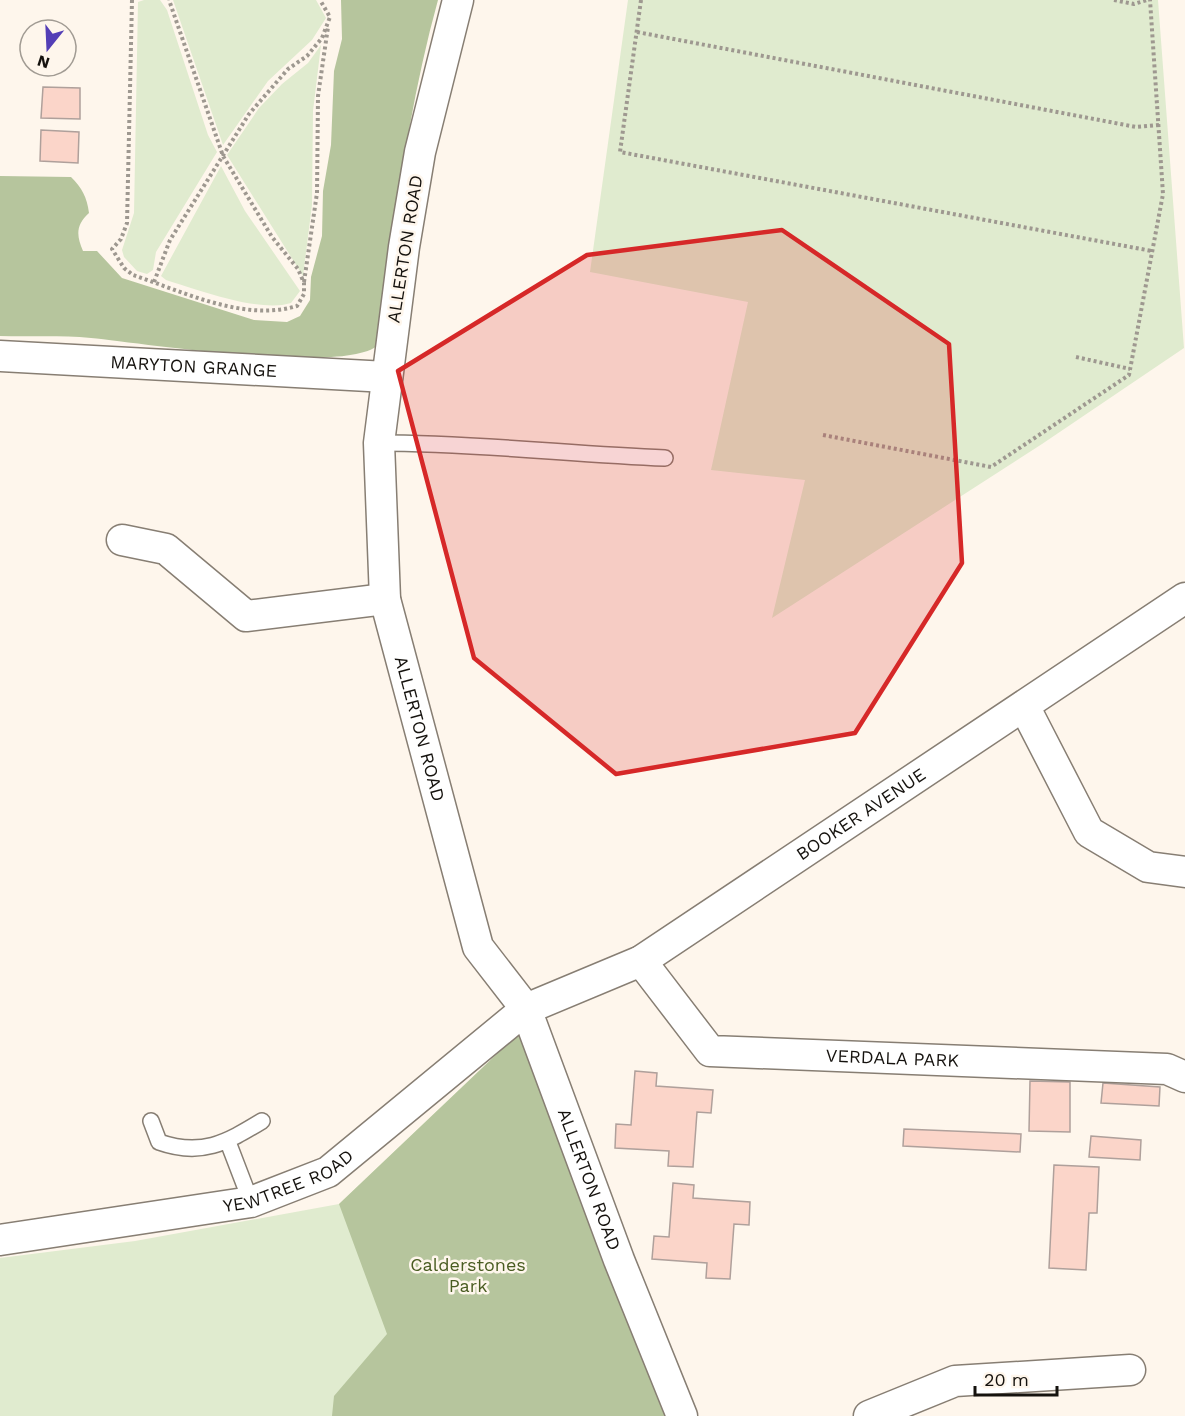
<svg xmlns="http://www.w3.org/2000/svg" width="1185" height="1416" viewBox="0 0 1185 1416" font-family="'Work Sans',sans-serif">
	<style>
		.green { fill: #e0ebcf }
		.forest { fill: #b6c59d }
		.building { fill: #fbd5c9; stroke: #afa09b; stroke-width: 1.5 }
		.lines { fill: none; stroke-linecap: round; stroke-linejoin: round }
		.lane-casing { stroke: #877e73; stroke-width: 18 }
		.street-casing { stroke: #877e73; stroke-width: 33 }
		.path { stroke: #9e9890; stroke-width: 4; stroke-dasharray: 3 3; stroke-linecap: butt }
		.lane { stroke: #fff; stroke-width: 15 }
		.street { stroke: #fff; stroke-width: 30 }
		.marked { fill: #d62828; fill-opacity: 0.2; stroke: #d62828; stroke-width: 4.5; stroke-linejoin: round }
		.labels { text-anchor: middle; stroke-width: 5; stroke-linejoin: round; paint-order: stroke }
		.street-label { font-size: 18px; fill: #15120e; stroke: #fef6ec }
		.park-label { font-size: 18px; fill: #495c21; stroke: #fef6ec }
	</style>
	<rect width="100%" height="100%" fill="#fef6ec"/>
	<!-- green -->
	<path class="green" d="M 144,0 L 160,0 L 167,10 L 208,135 L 217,152 L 156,252 L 153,270 L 147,274 L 137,271 L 124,257 L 122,250 L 134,213 L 138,2 Z
		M 173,0 L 316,0 L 326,18 L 312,40 L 268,81 L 223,145 Z
		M 628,0 L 1158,0 L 1184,348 L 1042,444 L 772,618 L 805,480 L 711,470 L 748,302 L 590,272 Z
		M 321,45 L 313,111 L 312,205 L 303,276 L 227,155 L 259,108 L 282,84 L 308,63 Z
		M 221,166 L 245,211 L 300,291 L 291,303 C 259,313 199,290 166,280 L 161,276 Z
		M 518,1034 L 673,1416 L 0,1416 L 0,1258 L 135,1241 L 339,1204 Z"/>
	<!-- forest -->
	<path class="forest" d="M 341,0 L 438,0 C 407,112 393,230 378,345 C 346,375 142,343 91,338 C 61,335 30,337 0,336 L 0,176 L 71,177 C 82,188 87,197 89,213 C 76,225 76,235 83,251 L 97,251 L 122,278 L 254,320 L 287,322 L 300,316 L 310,300 L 311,277 L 322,236 L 323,191 L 331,145 L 334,71 L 342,39 Z
		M 518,1034 L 527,1046 L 673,1416 L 332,1416 L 334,1396 L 387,1334 L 339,1204 Z"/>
	<!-- building -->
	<path class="building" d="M 43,87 L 80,88 L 80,119 L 41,118 Z
		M 41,130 L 79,132 L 78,163 L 40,161 Z
		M 635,1071 L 657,1073 L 656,1086 L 713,1090 L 711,1113 L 697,1112 L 693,1167 L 668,1166 L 669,1151 L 615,1148 L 616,1124 L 631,1125 Z
		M 1030,1081 L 1070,1082 L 1070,1132 L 1029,1131 Z
		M 1103,1083 L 1160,1087 L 1159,1106 L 1101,1103 Z
		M 904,1129 L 1021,1134 L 1020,1152 L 903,1146 Z
		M 1091,1136 L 1141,1140 L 1140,1160 L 1089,1157 Z
		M 1054,1165 L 1099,1167 L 1097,1213 L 1089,1213 L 1086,1270 L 1049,1268 Z
		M 673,1183 L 694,1185 L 693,1198 L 750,1202 L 749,1225 L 734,1224 L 730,1279 L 706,1278 L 707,1263 L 652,1259 L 654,1236 L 669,1237 Z"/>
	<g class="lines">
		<defs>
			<path id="lane" d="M 379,443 C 475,443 569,454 665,458
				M 151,1121 L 159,1142 C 201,1157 226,1143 262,1121
				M 228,1142 L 251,1202"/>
			<g id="street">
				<path id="s1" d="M 458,0 L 420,152 L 404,247 L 379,443 L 385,599 L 478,947 L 526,1009 L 619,1260 L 682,1416"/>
				<path id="s2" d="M 0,356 L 387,377"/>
				<path d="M 122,540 L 166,549 L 246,616 L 385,599"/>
				<path d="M 1024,706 L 1089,832 L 1148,867 L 1185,872"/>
				<path id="s3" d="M 641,961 L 710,1051 L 1167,1069 L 1185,1077"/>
				<path id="s4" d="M 0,1240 L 251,1202 L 328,1172 L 526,1009 L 641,961 L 1185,598"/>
				<path d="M 869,1416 L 955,1381 L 1130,1370"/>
			</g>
		</defs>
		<!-- lane casing -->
		<use href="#lane" class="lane-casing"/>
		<!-- street casing -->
		<use href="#street" class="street-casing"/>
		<!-- path -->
		<path class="path" d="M 132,0 L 127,223 L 121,239 L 112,249 L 124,268 L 133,275 C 184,292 244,322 297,306 L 304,294 L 304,283 L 298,269 L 272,237 L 223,156 L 169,0
			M 641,0 L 620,152 L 1152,251
			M 1114,0 L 1134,4 L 1147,0
			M 637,32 L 1136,127 L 1159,125
			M 154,282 L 170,240 L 249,114 L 288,69 L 307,56 L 322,38 L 330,17 L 320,0
			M 304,282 L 317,193 L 318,96 L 328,27
			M 1076,357 L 1130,369
			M 823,435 L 991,467 L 1129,375 L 1163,194 L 1150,0"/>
		<!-- lane -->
		<use href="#lane" class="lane"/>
		<!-- street -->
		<use href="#street" class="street"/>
	</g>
	<!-- marked area -->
	<path class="marked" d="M 782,230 L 949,344 L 962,563 L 855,733 L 616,774 L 474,658 L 398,371 L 587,255 Z"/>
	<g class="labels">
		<!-- street labels -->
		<g class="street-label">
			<text transform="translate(405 249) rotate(-81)" y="6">ALLERTON ROAD</text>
			<text dy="6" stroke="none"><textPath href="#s2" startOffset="194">MARYTON GRANGE</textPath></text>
			<text dy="6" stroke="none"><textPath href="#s1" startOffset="741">ALLERTON ROAD</textPath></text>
			<text dy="6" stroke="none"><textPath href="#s4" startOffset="982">BOOKER AVENUE</textPath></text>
			<text dy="6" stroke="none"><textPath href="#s3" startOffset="296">VERDALA PARK</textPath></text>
			<text dy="6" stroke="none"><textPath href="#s4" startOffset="296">YEWTREE ROAD</textPath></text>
			<text dy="6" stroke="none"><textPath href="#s1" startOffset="1227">ALLERTON ROAD</textPath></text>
		</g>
		<!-- park labels -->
		<g class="park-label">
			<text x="468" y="1271">Calderstones<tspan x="468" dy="21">Park</tspan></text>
		</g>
	</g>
	<!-- north arrow -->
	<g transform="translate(48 48) rotate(198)"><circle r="28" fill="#fef6ec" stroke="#a19b93" stroke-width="1.5"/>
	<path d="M0-4.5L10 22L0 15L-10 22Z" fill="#533eb6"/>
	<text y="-9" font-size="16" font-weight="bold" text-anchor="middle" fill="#15120e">N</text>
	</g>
	<!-- scale -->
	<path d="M975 1386v9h82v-9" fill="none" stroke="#15120e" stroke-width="3"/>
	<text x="984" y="1386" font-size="18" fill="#15120e" stroke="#fef6ec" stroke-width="4.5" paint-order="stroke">20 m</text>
</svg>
